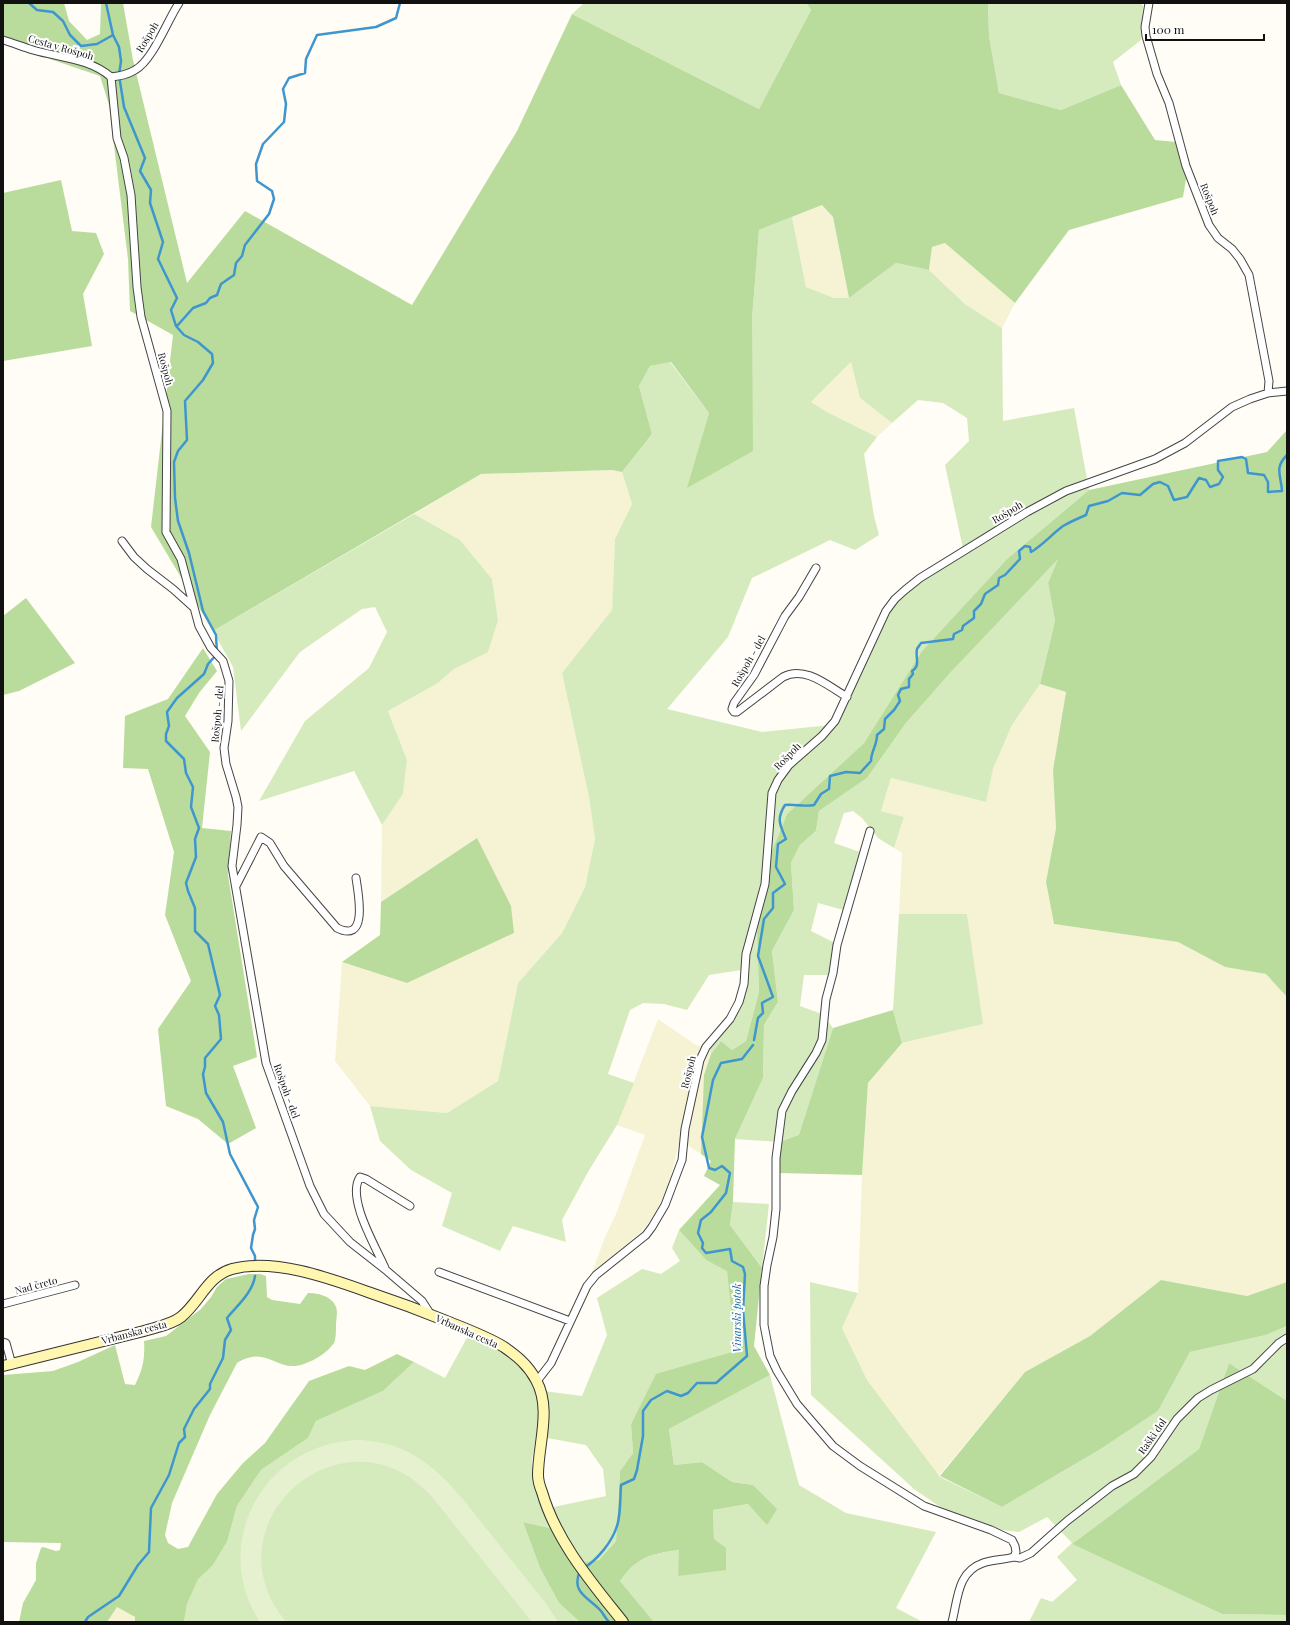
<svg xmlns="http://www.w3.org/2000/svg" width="1290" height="1625" viewBox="0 0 1290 1625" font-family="'Playfair Display',serif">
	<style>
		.farmland { fill: #f6f3d4 }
		.green { fill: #d5ebbd; fill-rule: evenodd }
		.forest { fill: #b9dc9c }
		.pitch { fill: #e6f2cf }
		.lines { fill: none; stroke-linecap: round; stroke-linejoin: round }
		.stream { stroke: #3f96cf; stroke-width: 2.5 }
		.street-casing { stroke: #444; stroke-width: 9 }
		.secondary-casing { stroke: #333; stroke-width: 12 }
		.street { stroke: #fff; stroke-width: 7 }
		.secondary { stroke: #fff6b0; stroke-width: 10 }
		.labels { text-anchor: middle; stroke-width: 4; stroke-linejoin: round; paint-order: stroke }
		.street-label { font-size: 10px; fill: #111; stroke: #fff }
		.water-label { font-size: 11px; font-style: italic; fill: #1768a6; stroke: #fff }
	</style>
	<rect width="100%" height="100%" fill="#fffdf5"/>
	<!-- farmland -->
	<path class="farmland" d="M 822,205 L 833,217 L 849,298 L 834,298 L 806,287 L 792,217 Z
		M 945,243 L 1015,303 L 1002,328 L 965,304 L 929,270 L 932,247 Z
		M 851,362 L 860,398 L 892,423 L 877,437 L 827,412 L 811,402 Z
		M 612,470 L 622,472 L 632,504 L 615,539 L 612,610 L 562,673 L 589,797 L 595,839 L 585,887 L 562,933 L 518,983 L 498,1081 L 447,1113 L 370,1106 L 335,1061 L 342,962 L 407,983 L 477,838 L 381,902 L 382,825 L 403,794 L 407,760 L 388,711 L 438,683 L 454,669 L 498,620 L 492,579 L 460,540 L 414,514 L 481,474 Z
		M 1040,684 L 1066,692 L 1053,770 L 1056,828 L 1046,882 L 1054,924 L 1178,942 L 1225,967 L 1266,974 L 1287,997 L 1287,1282 L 1247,1296 L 1161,1280 L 1090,1336 L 1025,1372 L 938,1477 L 867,1380 L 842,1328 L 858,1293 L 862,1175 L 868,1083 L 902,1043 L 982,1024 L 967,914 L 899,914 L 902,853 L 894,848 L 904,817 L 881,811 L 891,778 L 986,802 L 993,769 L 1012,725 Z
		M 658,1019 L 696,1045 L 710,1048 L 711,1054 L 701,1154 L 680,1140 L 667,1191 L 648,1224 L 640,1233 L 591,1275 L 605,1237 L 616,1214 L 645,1135 L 617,1125 Z
		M 117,1607 L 136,1618 L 135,1622 L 107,1622 Z"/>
	<!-- green -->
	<path class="green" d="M 584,3 L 806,3 L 811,10 L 759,109 L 572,14 Z
		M 988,3 L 1141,3 L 1143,6 L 1141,40 L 1113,62 L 1121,85 L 1061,110 L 999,93 L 989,36 Z
		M 792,217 L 806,287 L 834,298 L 849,298 L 896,263 L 929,270 L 965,304 L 1002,328 L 1003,421 L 1074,408 L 1089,490 L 1007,559 L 922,651 L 864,743 L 787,814 L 772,851 L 766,873 L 757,932 L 759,992 L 746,1041 L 732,1050 L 721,1041 L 711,1054 L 710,1048 C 730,1023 749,1004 748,969 L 709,975 L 687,1010 L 664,1004 L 643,1003 L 630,1010 L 608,1074 L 634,1083 L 617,1125 L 588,1172 L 562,1220 L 566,1242 L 513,1226 L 500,1251 L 442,1226 L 452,1193 L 411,1170 L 380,1141 L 370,1106 L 447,1113 L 498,1081 L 518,983 L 562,933 L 585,887 L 595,839 L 589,797 L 562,673 L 612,610 L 615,539 L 632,504 L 622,472 L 652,434 L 639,386 L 650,366 L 670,362 L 709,413 L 688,488 L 752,319 L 759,230 ZM 851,362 L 860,398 L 892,423 L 918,400 L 943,403 L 967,418 L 969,441 L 945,465 L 964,553 L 893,602 L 831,725 L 762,732 L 667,709 L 728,637 L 752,578 L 830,540 L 855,550 L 879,535 L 874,516 L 864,454 L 877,437 L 827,412 L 811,402 Z
		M 414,514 L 460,540 L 492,579 L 498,620 L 488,652 L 454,669 L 438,683 L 388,711 L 407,760 L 403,794 L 382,825 L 354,771 L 259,801 L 305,721 L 369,668 L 387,632 L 375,607 L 362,609 L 300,652 L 241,731 L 233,667 L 213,631 Z
		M 1059,557 L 1048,583 L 1055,621 L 1040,684 L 1012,725 L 993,769 L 986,802 L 891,778 L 881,811 L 904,817 L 894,848 L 878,838 L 862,818 L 853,811 L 844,813 L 834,843 L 860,852 L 843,910 L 818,903 L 811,931 L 835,943 L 829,975 L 804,975 L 800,1006 L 822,1014 L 833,1028 L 799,1136 L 780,1142 L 735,1139 L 763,1078 L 764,1025 L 778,1002 L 772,951 L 794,910 L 791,863 L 800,845 L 816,831 L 819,811 L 867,778 L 906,723 L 951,672 Z
		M 899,914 L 967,914 L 983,1024 L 902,1043 L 893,1010 Z
		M 733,1202 L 769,1204 L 762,1268 L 730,1225 Z
		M 679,1230 L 706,1260 L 727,1270 L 735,1351 L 656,1375 L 631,1424 L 633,1453 L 620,1471 L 616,1541 L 599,1560 L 573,1564 L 554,1529 L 523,1522 L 540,1568 L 559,1603 L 580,1622 L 184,1622 L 187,1604 L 198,1578 L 213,1565 L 227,1542 L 237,1506 L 261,1470 L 308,1438 L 316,1421 L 383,1391 L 414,1362 L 445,1378 L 469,1334 L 500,1346 L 520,1365 L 536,1390 L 582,1396 L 607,1335 L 597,1298 L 642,1269 L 661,1274 L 680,1261 L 672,1248 ZM 536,1436 L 586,1445 L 603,1469 L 606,1496 L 544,1509 C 539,1494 531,1477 532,1460 C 533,1452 535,1444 536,1436 Z
		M 810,1282 L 858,1293 L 842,1328 L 867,1380 L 940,1477 L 1002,1507 L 1099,1450 L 1158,1411 L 1190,1352 L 1266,1335 L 1287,1326 L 1287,1401 L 1229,1363 L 1199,1449 L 1072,1544 L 1222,1614 L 1287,1615 L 1287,1622 L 1029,1622 L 1041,1598 L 1052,1602 L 1077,1580 L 1057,1557 L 1072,1543 L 1047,1517 L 1019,1532 L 987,1528 L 946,1511 L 914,1489 L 811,1395 Z
		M 770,1375 L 799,1485 L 846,1513 L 936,1532 L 896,1608 L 923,1622 L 654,1622 L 620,1581 C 639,1556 650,1554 680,1550 L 678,1576 L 714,1539 L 713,1510 L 748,1504 L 768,1525 L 753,1485 L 732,1482 L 702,1462 L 674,1465 L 669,1429 Z"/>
	<!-- forest -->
	<path class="forest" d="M 3,3 L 64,3 L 69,21 L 87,40 L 100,34 L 101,3 L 123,3 L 133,60 L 187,283 L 245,211 L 412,305 L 517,131 L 572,14 L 759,109 L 811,10 L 806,3 L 988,3 L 989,36 L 999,93 L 1061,110 L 1121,85 L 1155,140 L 1176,142 L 1186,179 L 1183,197 L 1069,230 L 1015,303 L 945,243 L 932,247 L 929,270 L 896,263 L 849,298 L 833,217 L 822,205 L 759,230 L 752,319 L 753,451 L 687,488 L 709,413 L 671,362 L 650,366 L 639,386 L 652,434 L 622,472 L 612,470 L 481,474 L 213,631 L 151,527 L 173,335 L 130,311 L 128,259 L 109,105 L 100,76 L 3,43 Z
		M 61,180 L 72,231 L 96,233 L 104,254 L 83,294 L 92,346 L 3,361 L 3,193 Z
		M 1287,430 L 1287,997 L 1266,974 L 1225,967 L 1178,942 L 1054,924 L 1046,882 L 1056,828 L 1053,770 L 1066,692 L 1040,684 L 1055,621 L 1048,583 L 1058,559 L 951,672 L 906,723 L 867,778 L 819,811 L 816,831 L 800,845 L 791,863 L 794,910 L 772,951 L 778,1002 L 764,1025 L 763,1078 L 735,1139 L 733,1202 L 730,1225 L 762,1268 L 754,1346 L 770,1375 L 669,1429 L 674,1465 L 702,1462 L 732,1482 L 753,1485 L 777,1509 L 767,1525 L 748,1504 L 713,1510 L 714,1539 L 726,1548 L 726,1570 L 678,1576 L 679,1550 C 649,1554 638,1557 620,1581 L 654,1622 L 580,1622 L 559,1603 L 540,1568 L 523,1522 L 554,1529 L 573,1564 L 599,1560 L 616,1541 L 620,1471 L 633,1453 L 631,1424 L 656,1374 L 735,1351 L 727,1271 L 706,1260 L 679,1230 L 720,1185 L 704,1176 L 711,1161 L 701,1154 L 704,1075 L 711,1054 L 721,1041 L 732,1050 L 746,1041 L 759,992 L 757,932 L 766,873 L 772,851 L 787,814 L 864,743 L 922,651 L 1007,559 L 1089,490 L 1267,452 Z
		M 26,598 L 75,663 L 19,691 L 3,695 L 3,616 Z
		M 203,648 L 217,671 L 199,693 L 185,716 L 210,752 L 202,828 L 231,831 L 228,875 L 257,1057 L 233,1066 L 256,1128 L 228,1144 L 198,1119 L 166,1106 L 158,1029 L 191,981 L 165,915 L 174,852 L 148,769 L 123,768 L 125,716 L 168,699 Z
		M 477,838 L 511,906 L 514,933 L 407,983 L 342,962 L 380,935 L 381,902 Z
		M 893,1010 L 902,1043 L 868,1083 L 862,1175 L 779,1173 L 780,1142 L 799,1135 L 833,1028 Z
		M 249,1274 L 260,1274 L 266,1276 L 267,1297 L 272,1300 L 300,1304 L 308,1293 C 318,1293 332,1296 336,1307 C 338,1312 336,1320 336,1325 C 336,1330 336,1339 334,1343 C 327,1353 315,1360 304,1364 C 276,1374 268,1344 237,1363 L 210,1415 L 172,1503 L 165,1535 L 168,1543 L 178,1549 L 188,1547 L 217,1494 L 243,1463 L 265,1443 L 309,1381 L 349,1366 L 365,1370 L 397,1354 L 414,1362 L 383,1391 L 316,1421 L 308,1438 L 261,1470 L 237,1506 L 227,1542 L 213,1565 L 198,1579 L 187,1604 L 184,1622 L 135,1622 L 135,1617 L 117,1607 L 107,1622 L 19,1622 L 23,1603 L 36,1580 L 36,1563 L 41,1548 L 43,1547 L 56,1551 L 60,1550 L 61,1543 L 3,1542 L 3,1375 L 53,1371 L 78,1362 L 115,1345 L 125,1384 L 135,1385 C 143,1369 145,1359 144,1341 L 166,1336 L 201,1309 L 211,1297 L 217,1287 L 226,1279 Z
		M 1161,1280 L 1247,1296 L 1287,1282 L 1287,1326 L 1266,1335 L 1190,1352 L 1158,1411 L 1099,1450 L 1002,1507 L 940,1476 L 1025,1372 L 1090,1336 Z
		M 1229,1363 L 1287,1401 L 1287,1615 L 1222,1614 L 1072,1544 L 1199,1449 Z"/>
	<!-- pitch -->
	<path class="pitch" d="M 360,1440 C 422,1443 451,1484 486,1528 C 506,1553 525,1578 545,1602 L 558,1622 L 532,1622 L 433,1498 C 348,1400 203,1521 286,1622 L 260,1622 C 208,1542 266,1441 360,1440 Z"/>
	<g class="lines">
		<!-- stream -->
		<path class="stream" d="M 3,3 L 4,3
			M 29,3 L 37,10 L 53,12 L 63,21 L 70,35 L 81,46 L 97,44 L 113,35
			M 106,3 L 113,35 L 119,47 L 121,61 L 119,75 L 124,107 L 145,158 L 140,171 L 151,190 L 150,203 L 163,242 L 158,259 L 177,298 L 171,310 L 176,326 L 184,335 L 198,342 L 212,354 L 213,363 L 203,380 L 185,401 L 187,440 L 178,451 L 174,462 L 175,498 L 178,521 L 189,553 L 203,611 L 216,635 L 217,654 L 208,664 L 204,674 L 177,698 L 167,712 L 169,726 L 166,734 L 166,741 L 184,759 L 186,773 L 193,787 L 191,807 L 199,828 L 195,839 L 196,857 L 186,883 L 188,891 L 195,908 L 195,931 L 208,944 L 220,995 L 215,1006 L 219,1015 L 221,1039 L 205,1058 L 205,1067 L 203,1074 L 206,1093 L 223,1122 L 230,1154 L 258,1207 L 254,1220 L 255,1229 L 253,1235 L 251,1248 L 255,1256 L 255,1264
			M 177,326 L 193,308 L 206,303 L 210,298 L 217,295 L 221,284 L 234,275 L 236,263 L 242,256 L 245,245 L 269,214 L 274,199 L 272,191 L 257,181 L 256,164 L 263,144 L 284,122 L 286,104 L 283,89 L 289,78 L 305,73 L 306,59 L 317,35 L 376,27 L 396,18 L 400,3
			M 754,1040 L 758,1018 L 763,1013 L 762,1003 L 773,997 L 758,956 L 764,919 L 773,908 L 773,893 L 785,884 L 776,867 L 778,844 L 786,839 C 780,825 776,819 785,805 C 795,804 804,807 814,805 L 821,794 L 829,789 L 830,776 L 846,772 L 860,773 L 871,761 C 871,751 877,746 877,735 L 884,729 L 885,719 L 894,710 L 900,701 L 898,695 L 901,689 L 909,687 L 909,679 L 913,674 L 912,671 C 921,666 915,657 917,649 C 918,647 920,645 921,643 L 953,639 L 954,634 L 962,630 L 963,626 L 974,618 L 974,611 L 981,604 L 985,594 L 998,585 L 999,578 L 1005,575 L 1020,559 L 1019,551 L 1025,546 L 1030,547 L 1031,552 C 1043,545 1052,534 1063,526 C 1070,522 1079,518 1086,515 L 1089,506 L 1108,501 L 1122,493 L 1140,495 L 1153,484 L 1160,482 L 1168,486 L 1174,500 L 1187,497 L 1199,478 L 1206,480 L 1210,487 L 1219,484 L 1223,477 L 1218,470 L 1218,461 L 1242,457 L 1246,459 L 1248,473 L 1264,475 L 1268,482 L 1268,492 L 1282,491 C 1281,475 1274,468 1287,455
			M 584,1568 C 598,1559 612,1542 617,1526 C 621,1514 620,1498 621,1485 L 634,1479 L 637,1470 L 643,1436 L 643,1411 L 651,1400 L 667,1391 L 681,1396 L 688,1393 L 697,1383 L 716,1383 L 747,1356 L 743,1310 L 745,1274 L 743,1267 L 732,1261 L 730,1249 L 706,1253 L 702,1248 L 703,1243 L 698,1233 L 701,1220 L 711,1212 L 726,1193 L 730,1173 L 722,1166 L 715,1170 L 709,1168 L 702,1137 L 713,1080 L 721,1063 L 742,1059 L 753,1045
			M 580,1571 C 570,1593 590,1598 601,1611 C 604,1615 606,1619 609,1622
			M 85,1622 L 88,1617 L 119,1596 L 138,1565 L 149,1552 L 151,1508 L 169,1475 L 179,1443 L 185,1437 L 184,1429 L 194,1409 L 210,1389 L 210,1384 L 223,1358 L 225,1340 L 231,1330 L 227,1318 C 237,1306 253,1292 255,1276"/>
		<defs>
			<path id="street" d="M 1149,3 L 1145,27 L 1146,36 L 1157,74 L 1169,103 L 1186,166 L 1209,225 L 1218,238 L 1232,249 L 1240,259 L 1249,275 L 1269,381 L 1268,393
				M 3,40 C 13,43 23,47 33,50 C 60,58 89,58 111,77
				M 111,77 L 117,138 L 124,158 L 131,195 L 137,287 L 141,317 L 167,411 L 166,532 L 181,559 L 199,626 L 211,648 L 223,661 L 229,681 L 228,721 L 224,748 L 226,764 L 236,797 L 238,807 L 237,825 L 232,866 L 266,1063 L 310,1186 L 324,1214 L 350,1242 L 387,1271 L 422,1301 L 431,1315
				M 111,77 C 120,76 127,75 135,70 C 153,60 167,21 179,3
				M 122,541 L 134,557 L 147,569 L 173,589 L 193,607
				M 816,568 L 799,597 L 785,616 L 754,675 L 734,703 L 732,709 L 734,712 L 737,712 L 783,677 C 805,665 828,686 847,697
				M 870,831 L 837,945 L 833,973 L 826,999 L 822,1040 L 816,1053 L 792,1091 L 782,1111 L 776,1158 L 776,1209 L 773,1237 L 767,1265 L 764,1286 L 764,1325 L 770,1356 L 777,1371 L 797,1404 L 833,1446 L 860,1466 L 924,1506 L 991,1530 L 1012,1540 L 1015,1546 L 1016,1552 L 1014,1557 C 1004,1560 993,1559 983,1563 C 957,1572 958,1599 952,1622
				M 236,886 L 261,837 L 270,843 L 284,866 L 337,928 C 369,944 358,893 356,878
				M 385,1268 C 376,1247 346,1198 360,1177 L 366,1179 L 410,1206
				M 439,1272 L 570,1321
				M 3,1304 L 75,1285
				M 3,1342 L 6,1343 L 12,1365
				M 537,1381 L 551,1363 L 587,1286 L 596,1275 L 646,1235 L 652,1227 L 665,1205 L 682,1160 L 685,1129 L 700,1060 L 706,1047 L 730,1019 L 739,1002 L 744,984 L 746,954 L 765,884 L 772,793 L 778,780 L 789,765 L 822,736 L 835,721 L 886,611 L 895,599 L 905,590 L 920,578 L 1027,512 L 1066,491 L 1155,459 L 1185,443 L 1232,407 L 1250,399 L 1268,393 L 1287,391
				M 1014,1557 L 1020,1558 L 1031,1553 L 1067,1521 L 1112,1486 L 1134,1474 L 1151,1457 L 1177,1419 L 1198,1398 L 1211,1390 L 1253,1369 L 1279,1343 L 1287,1338"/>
			<path id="secondary" d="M 3,1366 L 144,1331 C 156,1327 171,1325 181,1317 C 200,1302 207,1276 232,1269 C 274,1258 329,1278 368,1292 C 395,1301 422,1311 449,1322 C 466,1329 488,1337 504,1347 C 517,1356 528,1365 536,1380 C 552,1409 538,1444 538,1475 C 538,1481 540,1487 542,1492 C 556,1541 592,1583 623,1622"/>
		</defs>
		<!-- street casing -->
		<use href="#street" class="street-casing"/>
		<!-- secondary casing -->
		<use href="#secondary" class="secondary-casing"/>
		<!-- street -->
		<use href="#street" class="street"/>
		<!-- secondary -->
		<use href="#secondary" class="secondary"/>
	</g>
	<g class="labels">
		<!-- street labels -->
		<g class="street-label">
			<text transform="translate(147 37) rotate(-59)" y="4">Rošpoh</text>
			<text transform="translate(61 47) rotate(16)" y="4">Cesta v Rošpoh</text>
			<text transform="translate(1210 199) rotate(68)" y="4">Rošpoh</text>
			<text transform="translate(166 369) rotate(75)" y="4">Rošpoh</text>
			<text transform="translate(1007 512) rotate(-31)" y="4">Rošpoh</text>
			<text transform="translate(748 661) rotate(-60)" y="4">Rošpoh - del</text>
			<text transform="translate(217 714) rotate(-85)" y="4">Rošpoh - del</text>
			<text transform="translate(787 756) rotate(-46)" y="4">Rošpoh</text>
			<text transform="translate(688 1072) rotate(-76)" y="4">Rošpoh</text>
			<text transform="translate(287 1091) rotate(70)" y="4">Rošpoh - del</text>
			<text transform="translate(36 1285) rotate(-15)" y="4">Nad čreto</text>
			<text transform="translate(467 1331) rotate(24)" y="4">Vrbanska cesta</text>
			<text transform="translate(134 1332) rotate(-15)" y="4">Vrbanska cesta</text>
			<text transform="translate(1152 1436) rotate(-55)" y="4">Raški dol</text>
		</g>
		<!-- water labels -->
		<g class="water-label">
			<text transform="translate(737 1318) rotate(-90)" y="4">Vinarski potok</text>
		</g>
	</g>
	<!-- border -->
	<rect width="1290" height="1625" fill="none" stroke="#111111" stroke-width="8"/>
	<!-- scale -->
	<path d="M1146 34v6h118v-6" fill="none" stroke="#111111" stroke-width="2"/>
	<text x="1152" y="34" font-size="12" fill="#111111" stroke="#ffffff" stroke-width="3" paint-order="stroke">100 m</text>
</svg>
